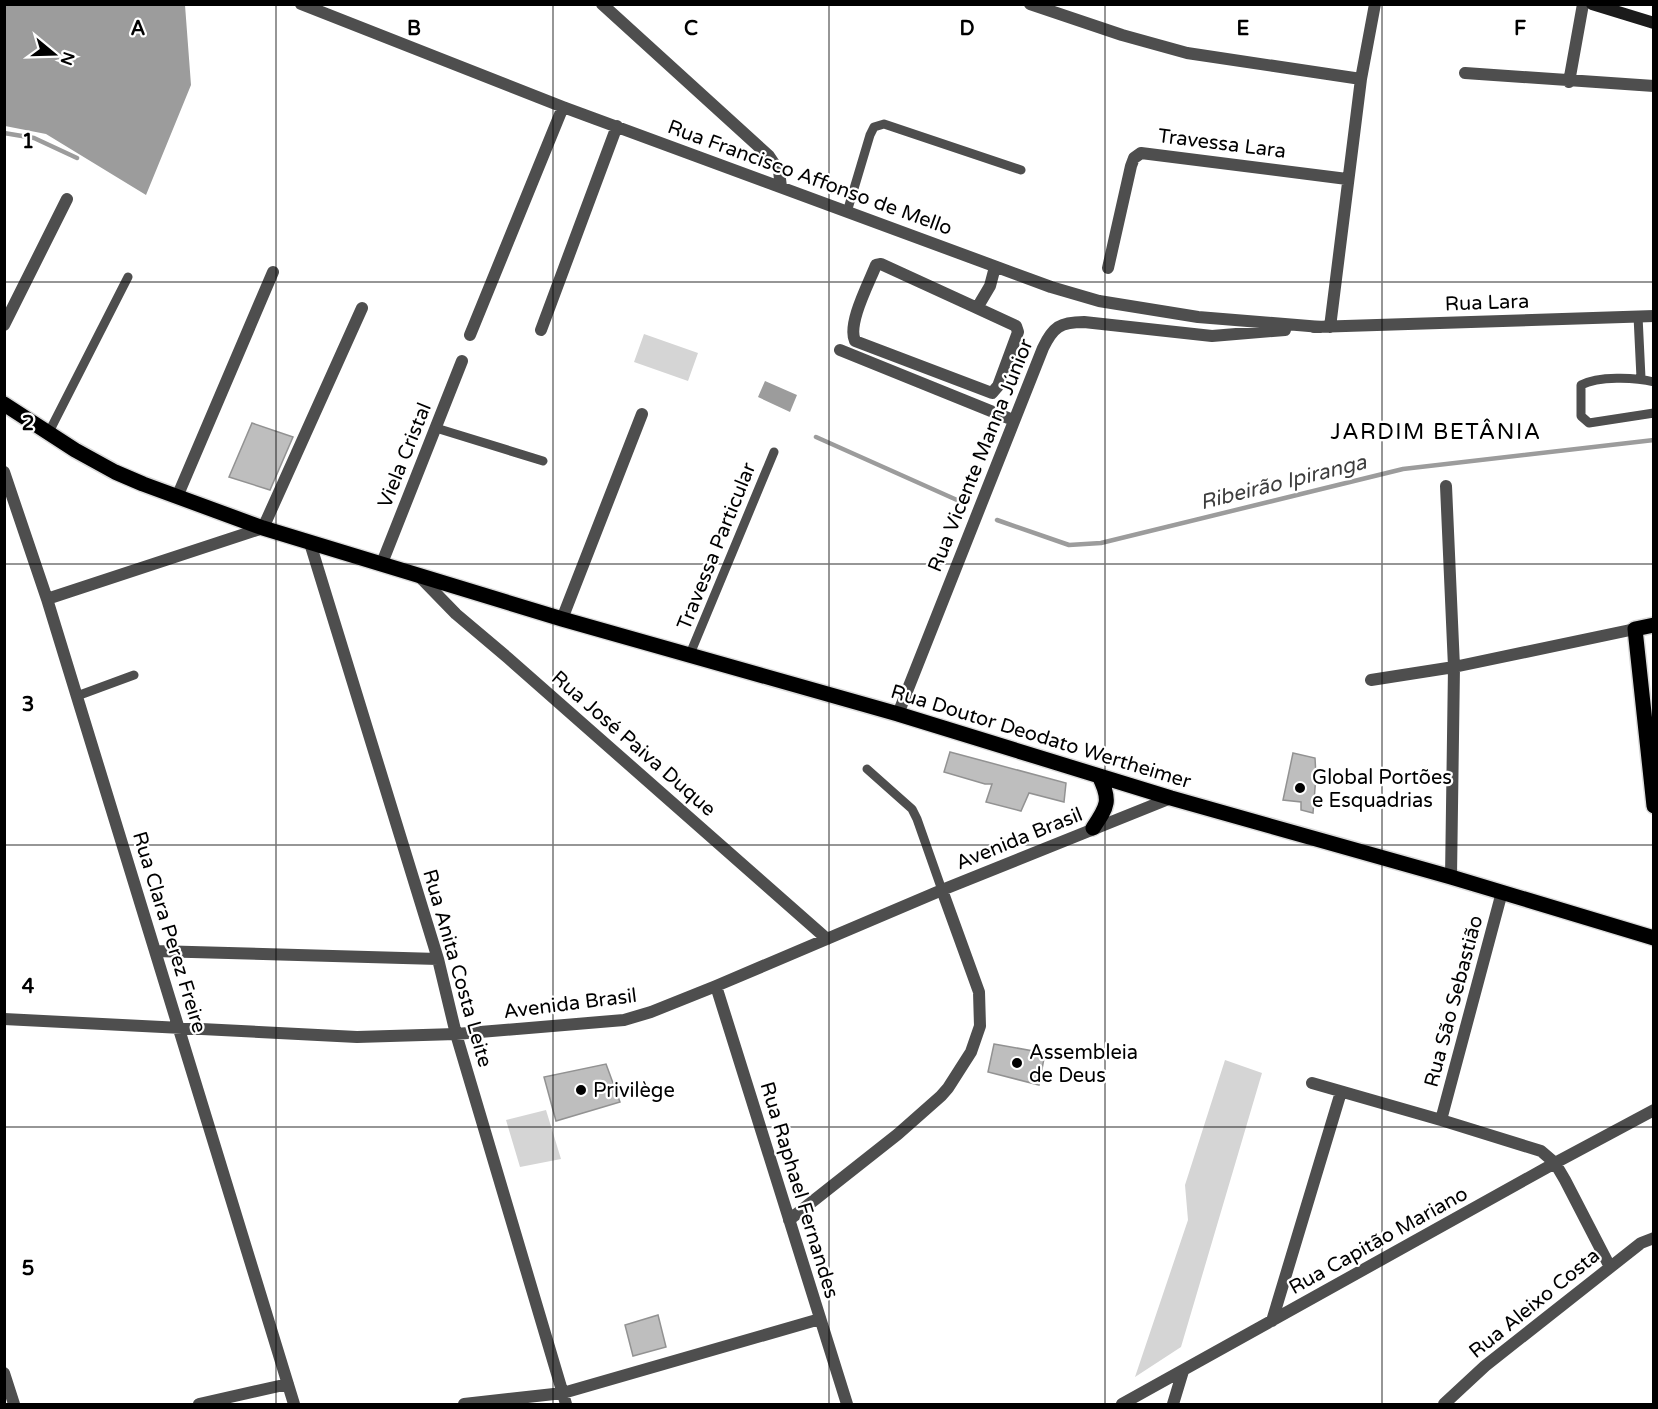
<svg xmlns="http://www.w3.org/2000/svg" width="1658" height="1409" viewBox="0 0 1658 1409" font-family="'Varela Round',sans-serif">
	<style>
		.green { fill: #d5d5d5 }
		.water { fill: #9c9c9c }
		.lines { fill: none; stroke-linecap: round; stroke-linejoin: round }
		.stream { stroke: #9c9c9c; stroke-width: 4.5 }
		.building { fill: #bebebe; stroke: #929292; stroke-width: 1.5 }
		.primary-casing { stroke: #dbdbdb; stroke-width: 18 }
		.service { stroke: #4e4e4e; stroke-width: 9 }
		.minor { stroke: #4e4e4e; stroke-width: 12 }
		.secondary { stroke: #1b1b1b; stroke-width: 12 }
		.primary { stroke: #000; stroke-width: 15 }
		.grid { fill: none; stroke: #000; stroke-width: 1.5; stroke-opacity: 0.55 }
		.poi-dot { fill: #000; stroke: #fff; stroke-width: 2 }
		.labels { text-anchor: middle; stroke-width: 4.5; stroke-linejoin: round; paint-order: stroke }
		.street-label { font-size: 20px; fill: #000; stroke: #fff }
		.poi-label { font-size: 20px; fill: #000; stroke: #fff; text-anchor: start }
		.water-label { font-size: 21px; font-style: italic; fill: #3d3d3d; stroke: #fff }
		.quarter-label { font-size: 22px; letter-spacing: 1.5px; fill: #000; stroke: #fff }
		.grid-label { font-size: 20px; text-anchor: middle; font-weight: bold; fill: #000; stroke: #fff; stroke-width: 4.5; stroke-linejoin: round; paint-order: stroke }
	</style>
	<rect width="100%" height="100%" fill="#fff"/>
	<!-- green -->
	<path class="green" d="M 644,334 L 698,353 L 688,381 L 634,362 Z
		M 1225,1060 L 1262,1073 L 1181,1347 L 1135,1377 L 1188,1220 L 1185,1185 Z
		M 546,1110 L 561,1159 L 520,1167 L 506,1120 Z"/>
	<!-- water -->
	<path class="water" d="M 4,5 L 185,5 L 191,85 L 146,195 L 46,134 L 5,126 Z
		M 765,381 L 797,395 L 790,412 L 758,397 Z"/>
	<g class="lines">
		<!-- stream -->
		<path class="stream" d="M 4,133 L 34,138 L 77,158
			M 816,437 L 957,500
			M 997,520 L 1069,545 L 1101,543 L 1403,469 L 1654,440"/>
	</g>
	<!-- building -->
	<path class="building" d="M 252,423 L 293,437 L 270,490 L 229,477 Z
		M 950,752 L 1066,783 L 1064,802 L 1029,793 L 1021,811 L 986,802 L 992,784 L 985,784 L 944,772 Z
		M 1293,753 L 1315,758 L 1316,776 L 1313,813 L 1301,810 L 1301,802 L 1283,800 Z
		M 994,1044 L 1045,1053 L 1039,1085 L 988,1072 Z
		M 606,1064 L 620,1102 L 556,1121 L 544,1077 Z
		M 658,1315 L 666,1347 L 633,1356 L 625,1325 Z"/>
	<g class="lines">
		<defs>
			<path id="primary" d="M 4,404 L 75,450 L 115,472 L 143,484 L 263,528 L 562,619 L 898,714 L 1171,798 L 1451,877 L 1654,938
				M 1654,625 L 1635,629 L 1654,806
				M 1093,828 C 1108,806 1111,800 1099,776"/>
		</defs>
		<!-- primary casing -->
		<use href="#primary" class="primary-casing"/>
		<!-- service -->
		<path class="service" d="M 847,212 L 870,135 L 874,127 L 884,124 L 1021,170
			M 1638,316 L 1641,378
			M 1654,382 C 1635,377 1598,376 1581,385 L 1581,416 L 1589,423 L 1654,413
			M 436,428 L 543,461
			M 49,432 L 128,277
			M 690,654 L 774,452
			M 77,696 L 134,675
			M 867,769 L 912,809 L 917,819 L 942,890"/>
		<!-- minor -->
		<path class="minor" d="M 301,4 L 563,107 L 1051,287 L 1099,301 L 1198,317 L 1321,327
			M 602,4 L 769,156 L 779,171 L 781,187
			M 1030,4 L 1122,35 L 1187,53 L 1361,79
			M 1465,73 L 1654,86
			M 1569,82 L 1583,4
			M 1108,268 L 1131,166 L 1134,158 L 1141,153 L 1347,179
			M 977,308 L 881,264 L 876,265 C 869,283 847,324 855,341 L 992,393 L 998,386 L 1018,332 L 1016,326 L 977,308 L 990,286 L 995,267
			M 4,325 L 67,199
			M 1314,327 L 1654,316
			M 1330,327 L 1361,79 L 1375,4
			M 541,330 L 617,126
			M 470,335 L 563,107
			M 840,350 L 1013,420
			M 4,472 L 47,599 L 294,1404
			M 1446,486 L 1454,667 L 1451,877
			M 177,497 L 273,272
			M 310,543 L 438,959 L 456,1034 L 566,1404
			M 382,563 L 462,361
			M 420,577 L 456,614 L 508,658 L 827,939
			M 47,599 L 263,528 L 362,308
			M 562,619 L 642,414
			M 1371,680 L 1454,667 L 1635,629
			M 898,714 L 1043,348 C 1053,327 1060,322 1084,322 L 1212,336 L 1285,330
			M 155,951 L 438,959
			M 716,986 L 847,1404
			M 4,1019 L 357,1037 L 456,1034 L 624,1020 L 651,1012 L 716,986 L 942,890 L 1171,798
			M 1312,1083 L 1441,1120 L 1541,1151 L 1555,1163 L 1565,1180 L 1610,1267
			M 1441,1120 L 1502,892
			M 789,1220 L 898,1134 L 941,1096 L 948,1088 L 971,1052 L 980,1026 L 979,992 L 942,890
			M 1272,1321 L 1341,1092
			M 4,1373 L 14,1404
			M 199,1404 L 288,1384
			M 464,1404 L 563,1393 L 820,1319
			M 1122,1404 L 1555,1163 L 1654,1110
			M 1173,1404 L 1183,1371
			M 1444,1404 L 1485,1366 L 1641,1243 L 1654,1238"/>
		<!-- secondary -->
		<path class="secondary" d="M 1592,4 L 1654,23"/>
		<!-- primary -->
		<use href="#primary" class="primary"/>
	</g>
	<!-- grid -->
	<path class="grid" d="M 276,4 L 276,1404M 553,4 L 553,1404M 829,4 L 829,1404M 1105,4 L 1105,1404M 1382,4 L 1382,1404M 4,282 L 1654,282M 4,564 L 1654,564M 4,845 L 1654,845M 4,1127 L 1654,1127"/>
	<!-- markers -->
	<g class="poi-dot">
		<circle cx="1300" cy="788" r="6"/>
		<circle cx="1017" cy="1063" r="6"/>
		<circle cx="581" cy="1090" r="6"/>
	</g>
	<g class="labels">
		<!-- street labels -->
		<g class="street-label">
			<text transform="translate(1222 143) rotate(7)" y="7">Travessa Lara</text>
			<text transform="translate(810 177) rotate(20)" y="7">Rua Francisco Affonso de Mello</text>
			<text transform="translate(1487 302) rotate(-2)" y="7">Rua Lara</text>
			<text transform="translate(404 455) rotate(-68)" y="7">Viela Cristal</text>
			<text transform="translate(980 455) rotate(-68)" y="7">Rua Vicente Manna Júnior</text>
			<text transform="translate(716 546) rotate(-68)" y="7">Travessa Particular</text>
			<text transform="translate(1041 736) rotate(17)" y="7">Rua Doutor Deodato Wertheimer</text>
			<text transform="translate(634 743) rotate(41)" y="7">Rua José Paiva Duque</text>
			<text transform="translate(1019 838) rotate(-22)" y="7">Avenida Brasil</text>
			<text transform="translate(170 932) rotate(73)" y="7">Rua Clara Perez Freire</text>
			<text transform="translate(458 968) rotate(74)" y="7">Rua Anita Costa Leite</text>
			<text transform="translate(1453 1001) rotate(-75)" y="7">Rua São Sebastião</text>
			<text transform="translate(570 1003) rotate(-7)" y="7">Avenida Brasil</text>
			<text transform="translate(800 1190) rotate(73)" y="7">Rua Raphael Fernandes</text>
			<text transform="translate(1378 1240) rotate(-29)" y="7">Rua Capitão Mariano</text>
			<text transform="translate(1534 1303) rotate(-39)" y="7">Rua Aleixo Costa</text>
		</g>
		<!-- poi labels -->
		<g class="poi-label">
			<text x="1312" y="784">Global Portões<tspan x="1312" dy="23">e Esquadrias</tspan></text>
			<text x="1029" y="1059">Assembleia<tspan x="1029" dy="23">de Deus</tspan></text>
			<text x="593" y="1097">Privilège</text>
		</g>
		<!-- water labels -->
		<g class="water-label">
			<text transform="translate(1283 482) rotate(-14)" y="7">Ribeirão Ipiranga</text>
		</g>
		<!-- quarter labels -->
		<g class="quarter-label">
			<text x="1436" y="439">JARDIM BETÂNIA</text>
		</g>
	</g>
	<g class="grid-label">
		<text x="138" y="35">A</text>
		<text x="414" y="35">B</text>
		<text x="691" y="35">C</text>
		<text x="967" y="35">D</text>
		<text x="1243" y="35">E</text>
		<text x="1520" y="35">F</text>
		<text x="28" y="148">1</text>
		<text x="28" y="430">2</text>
		<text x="28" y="711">3</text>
		<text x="28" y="993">4</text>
		<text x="28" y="1275">5</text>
	</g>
	<!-- border -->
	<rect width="1658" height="1409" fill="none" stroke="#000000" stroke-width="12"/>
	<!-- north arrow -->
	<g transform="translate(54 54) rotate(109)" stroke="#ffffff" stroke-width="4.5" paint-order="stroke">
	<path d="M0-4.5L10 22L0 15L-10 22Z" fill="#000000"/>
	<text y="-9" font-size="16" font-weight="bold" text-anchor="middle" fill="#000000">N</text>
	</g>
</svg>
